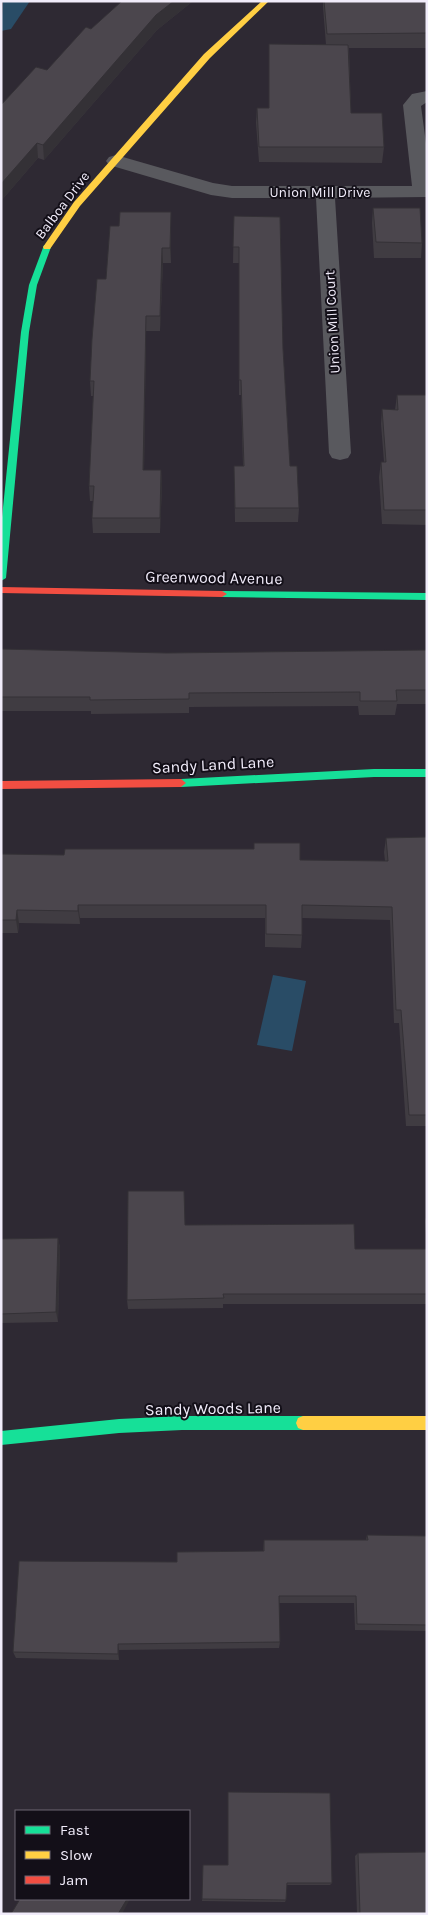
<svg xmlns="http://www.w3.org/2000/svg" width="428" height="1915" viewBox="0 0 428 1915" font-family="Karla,sans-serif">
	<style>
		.water { fill: #294c66 }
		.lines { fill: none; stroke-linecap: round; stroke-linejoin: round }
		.canal { fill: #294c66; fill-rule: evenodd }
		.street { fill: #59595e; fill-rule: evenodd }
		.fast { fill: #16e098; fill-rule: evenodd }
		.slow { fill: #ffcf43; fill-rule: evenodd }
		.jam { fill: #f24e42; fill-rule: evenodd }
		.wall { fill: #403c42 }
		.shaded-wall { fill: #343136 }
		.building { fill: #4b464d; stroke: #343136 }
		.labels { text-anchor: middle; stroke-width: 4; stroke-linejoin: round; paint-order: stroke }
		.far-street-label { font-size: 14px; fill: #f1ecfa; stroke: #130f18 }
		.street-label { font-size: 16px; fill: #f1ecfa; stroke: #130f18 }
	</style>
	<rect width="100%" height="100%" fill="#2e2933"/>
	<!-- water -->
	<path class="water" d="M 273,975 L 306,981 L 292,1051 L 257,1045 Z"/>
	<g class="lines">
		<!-- canal -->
		<path class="canal" d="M 3,1 L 30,1 L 11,29 L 1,31 Z"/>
		<!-- street -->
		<path class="street" d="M 427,91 L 427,102 L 421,106 L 427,151 L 427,197 L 335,198 L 351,453 L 348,458 L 340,460 L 332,458 L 329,453 L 316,198 L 232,198 L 211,195 L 109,165 L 106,161 L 109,157 L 116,155 L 213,183 L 232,186 L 412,186 L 403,105 L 412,94 Z"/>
		<!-- fast -->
		<path class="fast" d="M 44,245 L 50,245 L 51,247 L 37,285 L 29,332 L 6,578 L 1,581 L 1,527 L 21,332 L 29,285 Z
			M 222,591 L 427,593 L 427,600 L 222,597 L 217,594 Z
			M 374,769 L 427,769 L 427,777 L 374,777 L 181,787 L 176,783 L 181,779 Z
			M 182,1416 L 303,1416 L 308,1418 L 310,1423 L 308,1428 L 303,1430 L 182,1430 L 119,1433 L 1,1445 L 1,1431 L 119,1419 Z"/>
		<!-- slow -->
		<path class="slow" d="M 262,1 L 269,1 L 210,58 L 80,206 L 50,249 L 44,249 L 43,247 L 74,202 L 204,54 Z
			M 303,1416 L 427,1416 L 427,1430 L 303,1430 L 298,1428 L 296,1423 L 298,1418 Z"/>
		<!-- jam -->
		<path class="jam" d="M 1,587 L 222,591 L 227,594 L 222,597 L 1,593 Z
			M 181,779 L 186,783 L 181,787 L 1,789 L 1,781 Z"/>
	</g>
	<!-- wall -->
	<path class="wall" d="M 122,1 L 193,1 L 157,30 L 44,160 L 38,158 L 1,201 L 1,105 L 47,70 L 91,29 Z
		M 323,1 L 427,1 L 427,48 L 349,48 L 351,113 L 384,147 L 382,163 L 259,162 L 256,123 L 257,108 L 269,108 L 269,44 L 326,45 L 323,7 Z
		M 373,208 L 422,243 L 421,258 L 374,258 L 372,223 Z
		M 171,212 L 171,263 L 163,263 L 160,331 L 146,331 L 144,470 L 161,470 L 162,484 L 160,533 L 93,533 L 92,518 L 93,501 L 90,501 L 89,486 L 93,396 L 91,396 L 90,381 L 106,279 L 119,226 Z
		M 234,216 L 283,349 L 290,466 L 299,508 L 298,522 L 235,522 L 234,466 L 243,466 L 241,395 L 239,395 L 239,263 L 233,263 Z
		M 397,395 L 427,395 L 427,525 L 382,524 L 379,477 L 381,462 L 384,462 L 381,424 L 382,409 L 395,410 Z
		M 1,649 L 166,653 L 427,650 L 427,704 L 397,704 L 395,715 L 359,715 L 358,706 L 189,707 L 189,713 L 91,714 L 91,711 L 1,711 Z
		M 427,837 L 427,1126 L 406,1126 L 399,1023 L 394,1023 L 390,920 L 302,918 L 302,935 L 301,948 L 265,947 L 265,918 L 80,918 L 80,924 L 19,923 L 18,933 L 1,933 L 1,854 L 300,860 L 385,861 L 384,852 L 386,838 Z
		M 427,1214 L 427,1304 L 223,1304 L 223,1308 L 128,1309 L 127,1300 L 355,1249 L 427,1249 L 425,1221 Z
		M 58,1238 L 60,1248 L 58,1322 L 1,1323 L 1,1239 Z
		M 367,1535 L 427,1536 L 427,1631 L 355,1630 L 354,1603 L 279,1603 L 280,1642 L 279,1648 L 119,1650 L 119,1660 L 16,1658 L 13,1652 L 177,1562 L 263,1551 L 264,1540 L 366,1540 Z
		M 358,1853 L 427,1914 L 357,1914 L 355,1856 Z
		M 203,1865 L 227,1865 L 332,1883 L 330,1885 L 287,1885 L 286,1900 L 285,1902 L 202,1901 Z"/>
	<!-- shaded-wall -->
	<path class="shaded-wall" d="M 174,1 L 193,1 L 157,30 L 44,160 L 43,145 L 156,15 Z
		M 37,143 L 38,158 L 1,201 L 1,184 Z
		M 171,212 L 171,263 L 170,248 Z
		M 162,248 L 163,263 L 160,331 L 160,316 Z
		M 146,316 L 146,331 L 144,484 L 143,470 Z
		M 161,470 L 162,484 L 160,533 L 160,518 Z
		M 78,905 L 80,918 L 80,924 L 78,911 Z
		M 17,910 L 19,923 L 18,933 L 16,920 Z
		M 58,1238 L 60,1248 L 58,1322 L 56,1312 Z
		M 118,1644 L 119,1650 L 119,1660 L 118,1654 Z
		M 127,1899 L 130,1899 L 122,1914 L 118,1914 Z"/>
	<!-- building -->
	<path class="building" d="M 122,1 L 174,1 L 156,15 L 43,145 L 37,143 L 1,184 L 1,105 L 36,67 L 47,70 L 86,27 L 91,29 Z
		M 324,1 L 427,1 L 427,33 L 327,34 Z
		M 269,44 L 348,45 L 351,113 L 382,113 L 384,147 L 259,147 L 257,108 L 269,108 Z
		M 373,208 L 420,208 L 422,243 L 376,242 Z
		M 120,212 L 171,212 L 170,248 L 162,248 L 160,316 L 146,316 L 143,470 L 161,470 L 160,518 L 92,518 L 94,486 L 89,486 L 94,381 L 90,381 L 92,339 L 97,279 L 106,279 L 110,226 L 119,226 Z
		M 234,216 L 280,217 L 283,349 L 290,466 L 297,466 L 299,508 L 235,508 L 234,466 L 244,466 L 241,380 L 239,380 L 239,247 L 233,247 Z
		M 397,395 L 427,395 L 427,510 L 384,510 L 381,462 L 386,462 L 382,409 L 398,410 Z
		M 1,649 L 166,653 L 427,650 L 427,690 L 396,690 L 397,701 L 360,701 L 360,692 L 189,693 L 189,699 L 90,700 L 90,697 L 1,697 Z
		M 427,837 L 427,1115 L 409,1115 L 401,1010 L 396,1010 L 392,907 L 302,905 L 302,935 L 266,934 L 266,905 L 78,905 L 78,911 L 17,910 L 16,920 L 1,920 L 1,854 L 64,855 L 65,849 L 254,849 L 254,843 L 300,843 L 300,860 L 388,861 L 386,838 Z
		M 128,1191 L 184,1191 L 185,1225 L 354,1224 L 355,1249 L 427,1249 L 427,1294 L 223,1294 L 224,1298 L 127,1300 Z
		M 58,1238 L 56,1312 L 1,1314 L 1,1239 Z
		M 367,1535 L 427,1536 L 427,1625 L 357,1624 L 356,1596 L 279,1596 L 280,1642 L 118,1644 L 118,1654 L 13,1652 L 19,1561 L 177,1562 L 177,1552 L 264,1551 L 264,1540 L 368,1540 Z
		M 228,1792 L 330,1793 L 332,1883 L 287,1883 L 286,1900 L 202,1899 L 203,1865 L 228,1865 Z
		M 427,1852 L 427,1914 L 360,1914 L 358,1853 Z
		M 20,1899 L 127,1899 L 118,1914 L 11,1914 Z"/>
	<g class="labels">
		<!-- far-street labels -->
		<g class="far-street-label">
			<text x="320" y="197">Union Mill Drive</text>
			<text transform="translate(62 205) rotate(-53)" y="5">Balboa Drive</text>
			<text transform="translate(332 322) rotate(-93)" y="5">Union Mill Court</text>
		</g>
		<!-- street labels -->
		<g class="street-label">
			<text transform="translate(214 577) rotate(1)" y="6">Greenwood Avenue</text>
			<text transform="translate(213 764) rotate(-3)" y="6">Sandy Land Lane</text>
			<text transform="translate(213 1408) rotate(-1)" y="6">Sandy Woods Lane</text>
		</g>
	</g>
	<!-- border -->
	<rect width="428" height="1915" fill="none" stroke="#f1ecfa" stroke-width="5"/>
	<!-- legend -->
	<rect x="15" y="1810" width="175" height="90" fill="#130f18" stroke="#6c6772"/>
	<rect x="25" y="1826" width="25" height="8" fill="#16e098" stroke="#6c6772"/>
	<text x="60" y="1835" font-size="15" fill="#f1ecfa">Fast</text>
	<rect x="25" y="1851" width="25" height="8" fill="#ffcf43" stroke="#6c6772"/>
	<text x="60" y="1860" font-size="15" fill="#f1ecfa">Slow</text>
	<rect x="25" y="1876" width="25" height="8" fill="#f24e42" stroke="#6c6772"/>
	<text x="60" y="1885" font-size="15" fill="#f1ecfa">Jam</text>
</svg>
